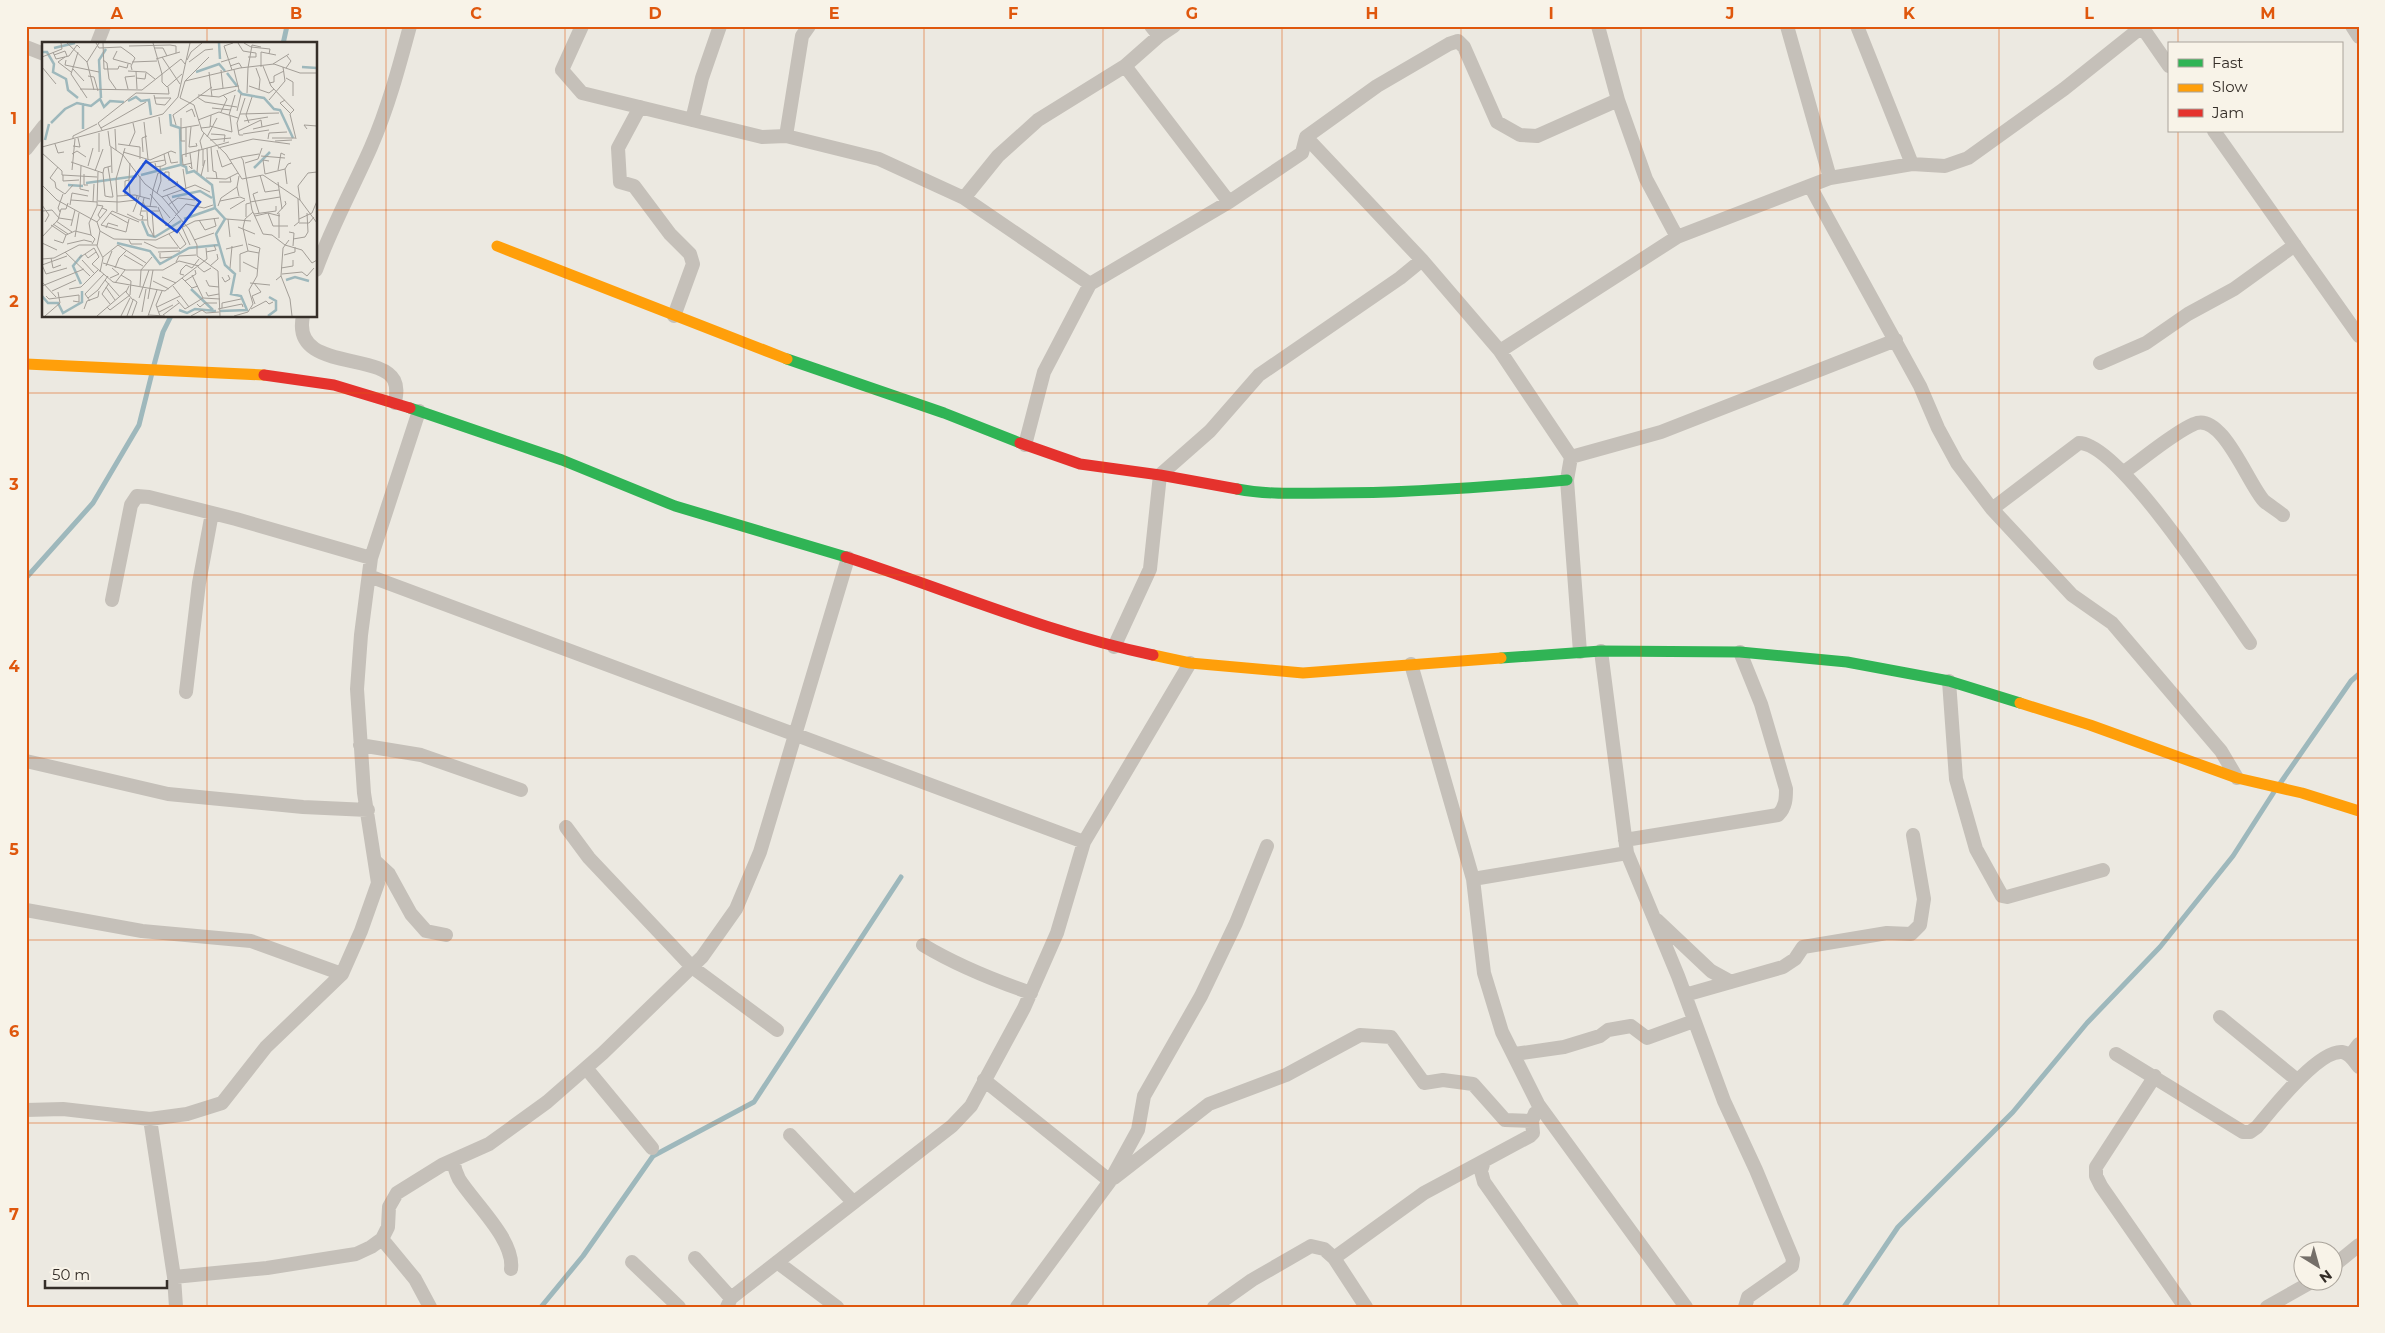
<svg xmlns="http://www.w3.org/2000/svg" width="2385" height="1333" viewBox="0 0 2385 1333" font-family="Montserrat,sans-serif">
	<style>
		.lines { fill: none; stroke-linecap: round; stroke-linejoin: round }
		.stream { stroke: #9eb8bc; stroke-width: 5 }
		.street { stroke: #c5c0b9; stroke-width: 14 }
		.fast { stroke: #30b455; stroke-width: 11 }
		.slow { stroke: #ff9f0a; stroke-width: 11 }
		.jam { stroke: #e5322d; stroke-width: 11 }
		.grid { fill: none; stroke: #df570d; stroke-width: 1; stroke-opacity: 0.55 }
		.inset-river { fill: none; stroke: #9eb8bc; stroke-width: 2.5 }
		.inset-road { fill: none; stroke: #a39e97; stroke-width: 1 }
		.view { fill: #1d4ed8; fill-opacity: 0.15; stroke: #1d4ed8; stroke-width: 2.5 }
		.inset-edge { fill: none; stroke: #352e28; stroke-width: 2.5 }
		.neatline { fill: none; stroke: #df570d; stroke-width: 2 }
		.grid-label { font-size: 16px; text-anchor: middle; font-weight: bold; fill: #df570d }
	</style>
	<rect width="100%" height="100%" fill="#ece9e1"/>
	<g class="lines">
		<!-- stream -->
		<path class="stream" d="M 283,44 L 287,26
			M 154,365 L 163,332 L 171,316
			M 26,578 L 93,503 L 139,425 L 152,373
			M 2279,785 L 2351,681 L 2359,674
			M 541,1307 L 583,1256 L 653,1156 L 754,1102 L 901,877
			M 1844,1307 L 1898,1227 L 2013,1112 L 2087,1023 L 2160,947 L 2233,856 L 2274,792"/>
		<!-- street -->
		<path class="street" d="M 582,26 L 562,70 L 582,93 L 762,137 L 786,136 L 879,159 L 964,198 L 1090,284
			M 1151,26 L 1159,36
			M 1598,26 L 1618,100 L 1646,179 L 1677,237
			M 1787,26 L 1830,178
			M 1857,26 L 1912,164
			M 2352,26 L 2359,37
			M 2142,27 L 2169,66
			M 97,44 L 104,26
			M 26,47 L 44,54
			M 1125,66 L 1229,202
			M 640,107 L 618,148 L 620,182 L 634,186 L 670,234 L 690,254 L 693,264 L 674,316
			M 692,120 L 702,78 L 720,26
			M 2214,131 L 2359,336
			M 786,136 L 802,36 L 809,26
			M 1306,137 L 1422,260 L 1500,351 L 1571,457 L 1567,480 L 1580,652
			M 26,149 L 44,126
			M 1810,186 L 1920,386 L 1938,428 L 1957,463 L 1992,509 L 2072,595 L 2112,623 L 2221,751 L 2237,778
			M 964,198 L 998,156 L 1038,120 L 1125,66 L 1159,36 L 1174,26
			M 316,270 C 331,228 353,188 371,147 C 388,108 399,67 410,26
			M 303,316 C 291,371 379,352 394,380 C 398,388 396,396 395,403
			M 1500,351 L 1677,237 L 1830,178 L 1912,164 L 1945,166 L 1968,158 L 2064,89 L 2143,26
			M 2100,363 L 2146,343 L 2188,314 L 2234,289 L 2295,245
			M 1025,445 L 1044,372 L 1090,284 L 1229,202 L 1302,153 L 1306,137 L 1377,86 L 1449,44 L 1458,41 L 1464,47 L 1497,122 L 1520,135 L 1537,136 L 1618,100
			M 1571,457 L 1661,432 L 1896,340
			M 2124,472 C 2143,459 2173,433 2194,424 C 2222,411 2248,484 2264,501 C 2270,506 2277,510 2283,515
			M 1992,509 L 2079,443 C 2120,443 2224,606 2250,643
			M 369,576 L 1084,842
			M 112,600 L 131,505 L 137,496 L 149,497 L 236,519 L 371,558
			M 1114,647 L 1150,569 L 1160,475 L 1210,431 L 1259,375 L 1400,278 L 1422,260
			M 1601,651 L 1627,853 L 1678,976 L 1724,1101 L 1756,1170 L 1793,1259 L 1792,1266 L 1748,1297 L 1745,1307
			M 1411,664 L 1473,879 L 1484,973 L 1502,1032 L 1538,1104 L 1686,1307
			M 1949,681 L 1956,779 L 1976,849 L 2002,896 L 2007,897 L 2103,870
			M 186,692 L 199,583 L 212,513
			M 360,745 L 421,755 L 521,790
			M 26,761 L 168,794 L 303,807 L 368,810
			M 566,827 L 589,858 L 692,967 L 777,1030
			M 1625,840 L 1778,815 C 1786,807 1786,798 1786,789 L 1761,704 L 1740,652
			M 375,861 L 389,874 L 411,914 L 426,931 L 446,935
			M 1473,879 L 1627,853
			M 26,910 L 142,931 L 251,941 L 342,974
			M 1657,920 L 1711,971 L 1731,982
			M 923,945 C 958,966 993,980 1031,993
			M 1685,995 L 1783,967 L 1795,959 L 1803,947 L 1887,933 L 1911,934 L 1920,925 L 1924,899 L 1913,835
			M 2220,1017 L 2297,1080
			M 1515,1054 L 1564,1047 L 1600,1036 L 1608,1030 L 1631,1026 L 1647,1038 L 1694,1021
			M 2116,1054 L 2243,1132 L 2250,1132 L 2257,1127 C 2272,1109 2318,1050 2342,1052 C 2350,1053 2354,1061 2359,1067
			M 2350,1056 L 2359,1044
			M 586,1068 L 652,1148
			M 2155,1076 L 2096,1167 L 2096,1176 L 2101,1186 L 2185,1307
			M 984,1080 L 1110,1181
			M 26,1110 L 63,1109 L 150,1119 L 187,1114 L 222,1103 L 266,1047 L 342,974 L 361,931 L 378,883 L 364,793 L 357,689 L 361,635 L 371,558 L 419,411
			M 150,1119 L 174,1277 L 176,1307
			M 790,1135 L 853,1202
			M 453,1160 C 454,1166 456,1173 459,1179 C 474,1203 515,1240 511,1269
			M 1484,1161 L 1481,1171 L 1484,1182 L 1572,1307
			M 1114,1178 L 1209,1104 L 1286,1075 L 1360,1035 L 1391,1037 L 1424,1083 L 1443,1080 L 1473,1084 L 1505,1120 L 1532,1121
			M 382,1239 L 415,1279 L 430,1307
			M 695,1258 L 731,1298
			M 1334,1258 L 1424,1193 L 1530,1136 L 1533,1133 L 1532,1121 L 1535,1113
			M 632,1262 L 679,1307
			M 777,1262 L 837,1307
			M 2332,1267 L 2359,1245
			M 174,1277 L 267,1268 L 356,1254 L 371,1247 L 382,1239 L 388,1227 L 389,1207 L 397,1193 L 442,1165 L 489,1144 L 547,1102 L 603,1053 L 702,957 L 736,909 L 760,852 L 848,558
			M 727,1307 L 731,1298 L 952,1126 L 971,1106 L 1024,1008 L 1057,933 L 1084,842 L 1190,663
			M 1017,1307 L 1110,1181 L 1138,1130 L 1144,1096 L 1201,996 L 1236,923 L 1267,846
			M 1214,1307 L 1252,1280 L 1311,1246 L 1324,1249 L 1334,1258 L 1366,1307
			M 2267,1307 L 2315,1280"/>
		<!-- fast -->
		<path class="fast" d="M 787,359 L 944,413 L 1020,443
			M 410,408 L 562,460 L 675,506 L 846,557
			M 1237,489 C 1268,495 1300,493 1332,493 C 1410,493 1489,487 1567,480
			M 1501,658 L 1601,651 L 1740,652 L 1847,662 L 1949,681 L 2020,703"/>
		<!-- slow -->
		<path class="slow" d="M 497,246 L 787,359
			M 26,364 L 264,375
			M 1153,655 L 1190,663 L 1303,673 L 1501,658
			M 2020,703 L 2090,725 L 2237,778 L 2302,793 L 2359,811"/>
		<!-- jam -->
		<path class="jam" d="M 264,375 L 334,385 L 410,408
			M 1020,443 L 1080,464 L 1160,475 L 1237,489
			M 846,557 C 948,590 1048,633 1153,655"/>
	</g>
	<!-- grid -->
	<path class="grid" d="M 207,26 L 207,44M 386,26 L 386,1307M 565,26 L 565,1307M 744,26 L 744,1307M 924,26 L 924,1307M 1103,26 L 1103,1307M 1282,26 L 1282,1307M 1461,26 L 1461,1307M 1641,26 L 1641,1307M 1820,26 L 1820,1307M 1999,26 L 1999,1307M 2178,26 L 2178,44M 2178,131 L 2178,1307M 26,210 L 44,210M 316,210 L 2359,210M 207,316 L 207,1307M 26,393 L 2359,393M 26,575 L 2359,575M 26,758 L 2359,758M 26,940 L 2359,940M 26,1123 L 2359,1123"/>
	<!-- overview -->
	<g transform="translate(42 42)">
		<rect width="275" height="275" fill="#ece9e1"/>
		<path class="inset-river" d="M 177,1 L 178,17M 12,6 L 33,1M 0,10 L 5,10 L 12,22 L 11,30 L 24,37 L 26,48 L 36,56M 260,25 L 275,26M 154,30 L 177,22 L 183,29M 185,31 L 195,44M 196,48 L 200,52 L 222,56 L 232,67 L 238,68 L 251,96M 59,56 L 57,18 L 64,7M 86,59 L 94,55 L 99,59 L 107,58 L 109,73M 41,61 L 41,87M 128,72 L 129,83 L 138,86 L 139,123 L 144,125 L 145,131 L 152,129 L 170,143 L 173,166 L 183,177 L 174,192 L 183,223 L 193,232 L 189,252 L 199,254 L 205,268 L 178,269M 9,81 L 23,67 L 35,61 L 49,64 L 58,57 L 62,65 L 68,59 L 82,60M 3,98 L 7,82M 212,126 L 228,110M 99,133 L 138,123M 44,141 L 95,134M 26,143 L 41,144M 130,155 L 158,149 L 170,156M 142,177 L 173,166M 100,179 L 106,193 L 113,195 L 139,179M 75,201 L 108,209 L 118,222 L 147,206 L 176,203M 244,238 L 253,235 L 267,239M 39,242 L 31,224 L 40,213M 149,247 L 171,268M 0,254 L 6,261 L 16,261 L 21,271 L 40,260 L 40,249M 137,268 L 145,271 L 153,267 L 174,269M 226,274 L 234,268 L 234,259 L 227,255"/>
		<path class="inset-road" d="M 25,1 L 45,20 L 52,48M 54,1 L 57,6 L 79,5 L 90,13 L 93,16 L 89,24 L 90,28M 61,1 L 62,27 L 76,27M 111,1 L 120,32M 196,1 L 201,9 L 207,10M 202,1 L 209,5 L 228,7 L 227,12M 87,4 L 128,3 L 134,4 L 134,11M 112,6 L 121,6 L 125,14M 75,9 L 71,17 L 89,22M 11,10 L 14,17 L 27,14 L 35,3 L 38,6M 36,10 L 29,32 L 45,56M 12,13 L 23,9 L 25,14M 0,15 L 20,7 L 19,1M 23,15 L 16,20 L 29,30M 120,15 L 138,42M 206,15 L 214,15 L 214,11 L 207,10M 114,17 L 138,10M 24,18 L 23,23 L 57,30M 61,18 L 65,21 L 67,37 L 74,47M 145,18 L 149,10 L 160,1M 45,20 L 57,1M 90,20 L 115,19M 147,20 L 163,8 L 171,7M 179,20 L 195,15M 231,22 L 247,12M 188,24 L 197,21 L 200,26M 221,24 L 229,44 L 252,68 L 248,72 L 254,97M 0,25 L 14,42M 219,25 L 219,10 L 234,13M 206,26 L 210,3 L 219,5M 214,26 L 218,37 L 217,48M 244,26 L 249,19 L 245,14M 31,27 L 42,39M 76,27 L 77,24 L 85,26 L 86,22M 179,28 L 181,46M 190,28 L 182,4 L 191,1M 192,28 L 197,48M 86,29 L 104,30 L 113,37M 94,29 L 95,47M 167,30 L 170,55M 120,32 L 120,40 L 125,45 L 140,32M 46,34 L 52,35 L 56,49M 94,36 L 103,37 L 104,31M 244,36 L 251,40 L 251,54M 143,39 L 167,15M 227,41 L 232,40 L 232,34 L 242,29M 207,44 L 227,51 L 232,47M 38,47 L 100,48 L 139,17 L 143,22M 86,47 L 83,35 L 93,34M 170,48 L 197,44M 205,51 L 206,26M 112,53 L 114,62 L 123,63 L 129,56M 156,53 L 177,55 L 194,48M 155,55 L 163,60 L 195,65M 112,56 L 129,56M 138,56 L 152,63 L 160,89 L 184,112 L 200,137 L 221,133 L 258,158 L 275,181M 138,56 L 143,39 L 198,26 L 232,22 L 258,31 L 275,31M 227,58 L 243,39 L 241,25M 243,58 L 238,61 L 248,71M 170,66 L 189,68M 195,69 L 199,52M 144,70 L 150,67 L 153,75M 179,70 L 185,57 L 181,53M 198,72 L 237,71M 187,73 L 193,53M 117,75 L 119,92M 139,76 L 139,99 L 143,99M 156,78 L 177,70 L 196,76M 202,79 L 226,75M 102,80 L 106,117M 207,81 L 204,73 L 210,55M 134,83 L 131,73 L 170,45M 168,84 L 190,90 L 188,74M 144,85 L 144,115M 149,85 L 147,105 L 155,104 L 154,101M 59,86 L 104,60M 139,86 L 157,83M 159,86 L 168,85 L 169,73M 73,87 L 74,108M 211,87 L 237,81M 265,87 L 262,83 L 275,84M 60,88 L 56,81 L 94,51 L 127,52 L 126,45M 66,89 L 68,104 L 81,113 L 103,142 L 120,155 L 147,187 L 155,203 L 155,214 L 176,229 L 178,274M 196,89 L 219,78 L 220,85M 169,92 L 183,93 L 182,100M 201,92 L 227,88M 201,93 L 197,93 L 195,81 L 203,56M 165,95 L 175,76M 230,96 L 253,96M 31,97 L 31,94 L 55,82M 226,97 L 227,91 L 245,90M 168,98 L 189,96M 233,99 L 250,98M 13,102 L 16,111 L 22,110M 76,102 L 98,105 L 98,117M 31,104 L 38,105 L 36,96M 87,104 L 93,90 L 91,81M 0,105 L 121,72 L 136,55 L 148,1M 69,105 L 70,131M 169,105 L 171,129 L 174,130 L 175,137M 165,106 L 166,130M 176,106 L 211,97 L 248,102M 160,107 L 158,99 L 162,91M 175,108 L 180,125 L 190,121M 57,110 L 57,91M 81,110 L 108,118 L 129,109 L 134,111M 101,110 L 100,96 L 105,94M 126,110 L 129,121 L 136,120M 0,111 L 20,129 L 20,133 L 55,135M 30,112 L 35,109 L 44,115M 219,114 L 243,116M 199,115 L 217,112M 188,118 L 199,115 L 201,118 L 210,168 L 221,192 L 230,193 L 243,203 L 260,208 L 270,221 L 275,218M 29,120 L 61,131M 113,121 L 114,125 L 120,124 L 124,122 L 123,118M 150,121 L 141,123 L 140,113 L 187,100M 203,121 L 216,117 L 220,106M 100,122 L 123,118 L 122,112M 39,124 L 38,147 L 47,149M 46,124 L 51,106M 147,124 L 150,127 L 148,111M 161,124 L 161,107M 16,125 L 8,136 L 13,140 L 14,146 L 23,152 L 31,143M 66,125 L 71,155 L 68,155M 141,127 L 144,147M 30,128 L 33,97M 236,128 L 239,111 L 243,113M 53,129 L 61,107M 155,130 L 157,107M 42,132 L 42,143 L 46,143M 223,132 L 243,127M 223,132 L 221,118 L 227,119M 21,133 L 21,139 L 37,138M 218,133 L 223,150 L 237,148M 122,134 L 123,130 L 127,130 L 127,139M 159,134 L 163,118M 197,134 L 195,145 L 197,154M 164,136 L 184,137 L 196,131M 87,138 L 88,121M 177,140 L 189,140 L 188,135M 236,140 L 240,167M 245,142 L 243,127 L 246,122 L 249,121M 0,143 L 15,158 L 55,180 L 58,189 L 55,204 L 61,216 L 58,230M 111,148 L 116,131 L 120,131M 121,149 L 136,143 L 135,139M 216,150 L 211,152 L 217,171M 115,151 L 119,139 L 118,124M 108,152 L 128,176M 83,153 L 83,139 L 87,138 L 88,153M 125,153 L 137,171M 75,154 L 74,137 L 83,106M 68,155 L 63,154 L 61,131 L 62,126 L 69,124M 98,155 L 98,134M 120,155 L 153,143 L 168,150M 29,158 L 55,160M 258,158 L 256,144 L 266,131 L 275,130M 56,159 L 77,160 L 94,158 L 95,154M 178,159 L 198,155 L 203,157M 51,160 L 52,142M 101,160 L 103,164 L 115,165M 208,160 L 238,155M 0,163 L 7,173 L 3,180M 28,163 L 30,151 L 46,154M 55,163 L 61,164 L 56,173 L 58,176M 126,163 L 136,156 L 153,158M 176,164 L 179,156 L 195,145M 108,165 L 111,148M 116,165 L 124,184 L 133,175M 188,167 L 203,158M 0,169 L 10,168 L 17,176 L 30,178M 99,169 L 117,169M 18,170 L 16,166 L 21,152M 75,170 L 75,154 L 93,153 L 108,157M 91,170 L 97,155M 105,170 L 106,183 L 112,195 L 110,169M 68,171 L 86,181M 226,171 L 231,184 L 246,184M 237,171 L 237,196M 85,172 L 97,178 L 105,178M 212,172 L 234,169 L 234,164M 235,172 L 244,162 L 243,159M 133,174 L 144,162 L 162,166 L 171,163M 213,174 L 226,171 L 238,174M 204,175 L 204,162 L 208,161M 184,177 L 209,179M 186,177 L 188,195M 257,177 L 270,171 L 275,159M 100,178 L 101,174 L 98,173 L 102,156M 157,178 L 163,188 L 174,184 L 172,176M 14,179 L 30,190M 55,180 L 65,168 L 60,166M 257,181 L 267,181 L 272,175M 11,182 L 26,192M 9,183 L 24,193M 59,183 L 70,169 L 97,180M 59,183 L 84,190 L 87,177M 29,184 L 33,168M 252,184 L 257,180 L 256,157M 140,185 L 148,203M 196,185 L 213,192M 64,186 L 66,181 L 76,184M 58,189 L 72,197 L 114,198 L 153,179 L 177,176M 247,190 L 252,191 L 251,204M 127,192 L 138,207 L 144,202 L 135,187M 49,193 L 47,181 L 55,164 L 56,130M 0,195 L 16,178 L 19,167 L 24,167 L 26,161M 33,195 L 37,171M 251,197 L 263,195 L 266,190 L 265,171M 12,198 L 21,201 L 24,193 L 33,189 L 49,193 L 53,197 L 50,202M 87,198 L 89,202 L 100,202M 152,198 L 172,191M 102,200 L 115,206 L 136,206M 0,201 L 15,208M 25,202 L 42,198 L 50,200M 206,202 L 218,206 L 217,211M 52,206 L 57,215 L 50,222 L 71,240 L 123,249 L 165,217 L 164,206M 184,207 L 201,203M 23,210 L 48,234M 116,210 L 138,209M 164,210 L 174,208 L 172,203M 118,211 L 118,216 L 130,215M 43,212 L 46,216 L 54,210M 82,213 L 101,224M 242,213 L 253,210 L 253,205M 61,215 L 76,203 L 104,221M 9,216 L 11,226 L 19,223M 37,216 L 52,206M 0,217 L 12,216 L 37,203 L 55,203M 40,218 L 52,231M 134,220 L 137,214 L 154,213M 201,220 L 215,227M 61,221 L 84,228 L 121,228 L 137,219 L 157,224M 0,223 L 4,232 L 25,226M 0,223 L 25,214M 64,224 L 70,209M 168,224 L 176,217 L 175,212M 156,225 L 162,230 L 169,226M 73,226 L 77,216 L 84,209M 188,226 L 190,204M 239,226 L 251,224 L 251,218M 198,230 L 198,212 L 206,209M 240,232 L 260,230 L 265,234 L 272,226M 142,233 L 138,232 L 139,228 L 144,223 L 150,226 L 157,217M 150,233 L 161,256M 239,234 L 248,257 L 250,274M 120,235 L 134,241M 180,235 L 183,240 L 188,237 L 186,233M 68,236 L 77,232 L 70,226M 140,236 L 150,246 L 156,244M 63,238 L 78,255M 164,238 L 167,244 L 177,245M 234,238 L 239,234 L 241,206 L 247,198M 111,239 L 127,247M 143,239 L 154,232 L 153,228M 0,240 L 14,255M 67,241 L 60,252 L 68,262M 73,241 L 83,228M 208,241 L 228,243M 212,241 L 219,250 L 210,254 L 213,262M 0,244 L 42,227M 98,244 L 99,228 L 110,215M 131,244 L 147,265M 64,245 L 73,258M 27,247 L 39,245 L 56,228M 10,249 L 34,238M 164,250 L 166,254 L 177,252M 4,254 L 7,257 L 37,253 L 37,260 L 31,259M 46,256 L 56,248 L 66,234M 97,256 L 107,228M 106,257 L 111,228M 135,258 L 143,267 L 161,256 L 178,257M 48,259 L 43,252 L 62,232M 155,262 L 158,265 L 163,261 L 175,261M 65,265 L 68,268 L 88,253 L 89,239 L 79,233M 115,265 L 138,254M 180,266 L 180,261 L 199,257M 42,267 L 45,259 L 56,255 L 57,249M 176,267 L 200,262 L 201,265M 209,267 L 224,259 L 227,262 L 231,260M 100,270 L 104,247M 117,270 L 131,263M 107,273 L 123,274M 121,273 L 137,261M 3,274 L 18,261 L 16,250M 55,274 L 84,249M 79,274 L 88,256M 85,274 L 91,258 L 84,250 L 87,244M 90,274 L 95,260 L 91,257M 106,274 L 115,248M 118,274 L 114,263 L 120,249M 149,274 L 160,268 L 164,271 L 177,270M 192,274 L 206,270 L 211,262 L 207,248 L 215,234 L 217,211 L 206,209 L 201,186 L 203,177 L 211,170"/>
		<path class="view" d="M 104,119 L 158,160 L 135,190 L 82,149 Z"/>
		<rect width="275" height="275" class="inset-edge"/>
	</g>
	<!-- border -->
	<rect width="2385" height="1333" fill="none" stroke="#f8f3e8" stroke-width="55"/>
	<!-- legend -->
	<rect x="2168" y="42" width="175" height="90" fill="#f8f3e8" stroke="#aaa49b"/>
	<rect x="2178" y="59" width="25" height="8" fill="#30b455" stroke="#aaa49b"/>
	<text x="2212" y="68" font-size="15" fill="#352e28">Fast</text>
	<rect x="2178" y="84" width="25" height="8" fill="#ff9f0a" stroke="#aaa49b"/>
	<text x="2212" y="92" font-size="15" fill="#352e28">Slow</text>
	<rect x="2178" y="109" width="25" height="8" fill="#e5322d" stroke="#aaa49b"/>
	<text x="2212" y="118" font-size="15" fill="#352e28">Jam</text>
	<!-- north arrow -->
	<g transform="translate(2318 1266) rotate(143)"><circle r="24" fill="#f8f3e8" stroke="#aaa49b"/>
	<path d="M0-4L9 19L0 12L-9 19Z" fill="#756f69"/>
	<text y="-8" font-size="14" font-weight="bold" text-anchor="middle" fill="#352e28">N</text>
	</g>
	<!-- scale -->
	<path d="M45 1280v8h122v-8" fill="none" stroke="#352e28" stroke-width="2.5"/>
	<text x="52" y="1280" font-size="15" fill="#352e28" stroke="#f8f3e8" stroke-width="4" paint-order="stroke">50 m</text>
	<rect x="28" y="28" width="2330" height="1278" class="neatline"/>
	<g class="grid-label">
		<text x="117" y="19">A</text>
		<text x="296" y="19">B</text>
		<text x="476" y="19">C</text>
		<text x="655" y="19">D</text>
		<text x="834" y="19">E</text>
		<text x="1013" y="19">F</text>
		<text x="1192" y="19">G</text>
		<text x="1372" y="19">H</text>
		<text x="1551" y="19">I</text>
		<text x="1730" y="19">J</text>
		<text x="1909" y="19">K</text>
		<text x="2089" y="19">L</text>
		<text x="2268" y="19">M</text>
		<text x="14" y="124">1</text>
		<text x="14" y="307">2</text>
		<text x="14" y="490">3</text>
		<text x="14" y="672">4</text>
		<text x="14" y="855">5</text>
		<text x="14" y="1037">6</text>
		<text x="14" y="1220">7</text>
	</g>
</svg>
